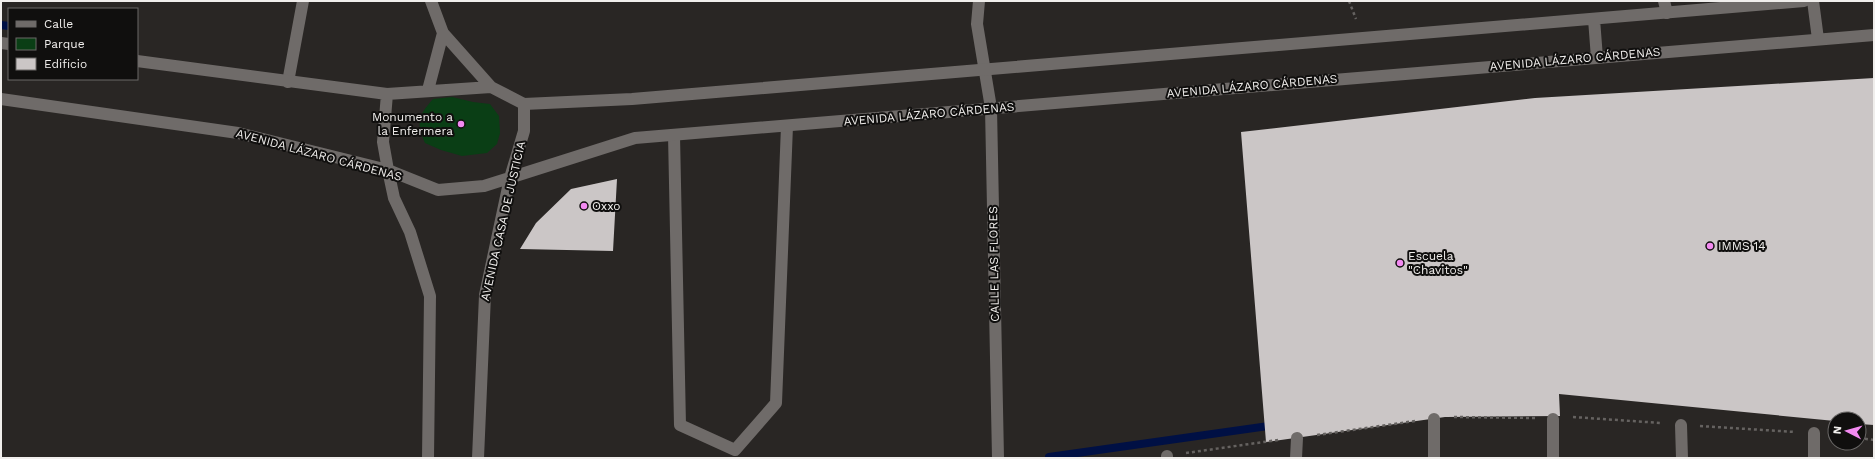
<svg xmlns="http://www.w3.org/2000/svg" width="1875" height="459" viewBox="0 0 1875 459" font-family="'Work Sans',sans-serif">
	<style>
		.green { fill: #0a3e15 }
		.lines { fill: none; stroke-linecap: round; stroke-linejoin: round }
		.stream { stroke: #001044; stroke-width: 8 }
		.building { fill: #cbc6c6 }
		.path { stroke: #656260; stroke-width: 2.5; stroke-dasharray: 3 3; stroke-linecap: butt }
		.lane { stroke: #6f6b69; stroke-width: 12 }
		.street { stroke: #6f6b69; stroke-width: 12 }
		.secondary { stroke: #6f6b69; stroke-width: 12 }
		.poi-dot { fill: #f38af1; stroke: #100f0e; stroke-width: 1.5 }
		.labels { text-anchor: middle; stroke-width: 4; stroke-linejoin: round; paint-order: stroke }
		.street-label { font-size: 12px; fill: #f0eeec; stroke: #100f0e }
		.poi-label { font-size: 12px; fill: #f0eeec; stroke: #100f0e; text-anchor: start }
	</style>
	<rect width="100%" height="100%" fill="#292624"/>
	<!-- green -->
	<path class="green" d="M 452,97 L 473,102 L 490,104 L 499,116 L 500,133 L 497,144 L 487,153 L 462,156 L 441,150 L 425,143 C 416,122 418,116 433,99 Z"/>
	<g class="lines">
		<!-- stream -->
		<path class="stream" d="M 1,25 L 9,26
			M 1049,457 L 1276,425"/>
	</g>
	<!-- building -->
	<path class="building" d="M 1874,78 L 1874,425 L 1859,424 L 1859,419 L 1835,419 L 1835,421 L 1559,394 L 1560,416 L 1445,417 L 1266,442 L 1241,132 L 1535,98 Z
		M 617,179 L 613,251 L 520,249 L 536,223 L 571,189 Z"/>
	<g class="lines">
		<!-- path -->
		<path class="path" d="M 1349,1 L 1356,19
			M 1454,417 L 1535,418
			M 1573,417 L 1661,423
			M 1700,426 L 1795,432
			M 1317,435 L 1415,421
			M 1859,438 L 1874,440
			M 1186,453 L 1278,440"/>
		<!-- lane -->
		<path class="lane" d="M 1664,1 L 1667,13
			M 674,135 L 680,425 L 735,450 L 776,403 L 787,126"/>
		<!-- street -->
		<path class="street" d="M 979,1 L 977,24 L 991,108 L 998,458
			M 288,82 L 303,1
			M 1681,425 L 1682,458
			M 1814,433 L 1814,458
			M 1167,458 L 1167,456
			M 1296,458 L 1297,438
			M 1434,458 L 1434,419
			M 1553,458 L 1553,419"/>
		<!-- secondary -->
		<path class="secondary" d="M 431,1 L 443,33 L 491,87
			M 1813,1 L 1818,39
			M 1594,19 L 1597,58
			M 1,43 L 9,44
			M 137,61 L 387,94 L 491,87 L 524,104 L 632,99 L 1804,1
			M 428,90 L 443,33
			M 387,94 L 383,142 L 388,170 L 394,198 L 410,232 L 430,296 L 428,458
			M 1,99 L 238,133 L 388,170 L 438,190 L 484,186 L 635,138 L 1874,35
			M 478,458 L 485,295 L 510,178 L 524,131 L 524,104"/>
	</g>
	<!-- markers -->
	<g class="poi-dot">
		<circle cx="461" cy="124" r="4"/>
		<circle cx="584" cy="206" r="4"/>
		<circle cx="1710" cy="246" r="4"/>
		<circle cx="1400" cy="263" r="4"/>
	</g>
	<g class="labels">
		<!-- street labels -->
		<g class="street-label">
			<text transform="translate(1575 59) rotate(-5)" y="4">AVENIDA LÁZARO CÁRDENAS</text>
			<text transform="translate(1252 86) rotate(-5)" y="4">AVENIDA LÁZARO CÁRDENAS</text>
			<text transform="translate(929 114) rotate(-5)" y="4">AVENIDA LÁZARO CÁRDENAS</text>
			<text transform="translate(319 155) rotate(15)" y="4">AVENIDA LÁZARO CÁRDENAS</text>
			<text transform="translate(503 221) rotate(-77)" y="4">AVENIDA CASA DE JUSTICIA</text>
			<text transform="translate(994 264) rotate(-91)" y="4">CALLE LAS FLORES</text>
		</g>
		<!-- poi labels -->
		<g class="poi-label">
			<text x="453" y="121" text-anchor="end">Monumento a<tspan x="453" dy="14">la Enfermera</tspan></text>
			<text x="592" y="210">Oxxo</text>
			<text x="1718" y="250">IMMS 14</text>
			<text x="1408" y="260">Escuela<tspan x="1408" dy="14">"Chavitos"</tspan></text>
		</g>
	</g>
	<!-- border -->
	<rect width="1875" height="459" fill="none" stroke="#f0eeec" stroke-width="4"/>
	<!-- legend -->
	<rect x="8" y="8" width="130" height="72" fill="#100f0e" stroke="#6a6867"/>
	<rect x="16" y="21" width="20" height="6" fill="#6f6b69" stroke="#6a6867"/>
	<text x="44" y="28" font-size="12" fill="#f0eeec">Calle</text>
	<rect x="16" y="38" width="20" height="12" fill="#0a3e15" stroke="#6a6867"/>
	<text x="44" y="48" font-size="12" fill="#f0eeec">Parque</text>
	<rect x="16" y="58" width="20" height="12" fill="#cbc6c6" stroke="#6a6867"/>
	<text x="44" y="68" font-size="12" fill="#f0eeec">Edificio</text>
	<!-- north arrow -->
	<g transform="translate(1847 431) rotate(276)"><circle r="19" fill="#100f0e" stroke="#6a6867"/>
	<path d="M0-3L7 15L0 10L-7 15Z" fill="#f38af1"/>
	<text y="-6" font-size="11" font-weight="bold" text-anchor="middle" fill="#f0eeec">N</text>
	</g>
</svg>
